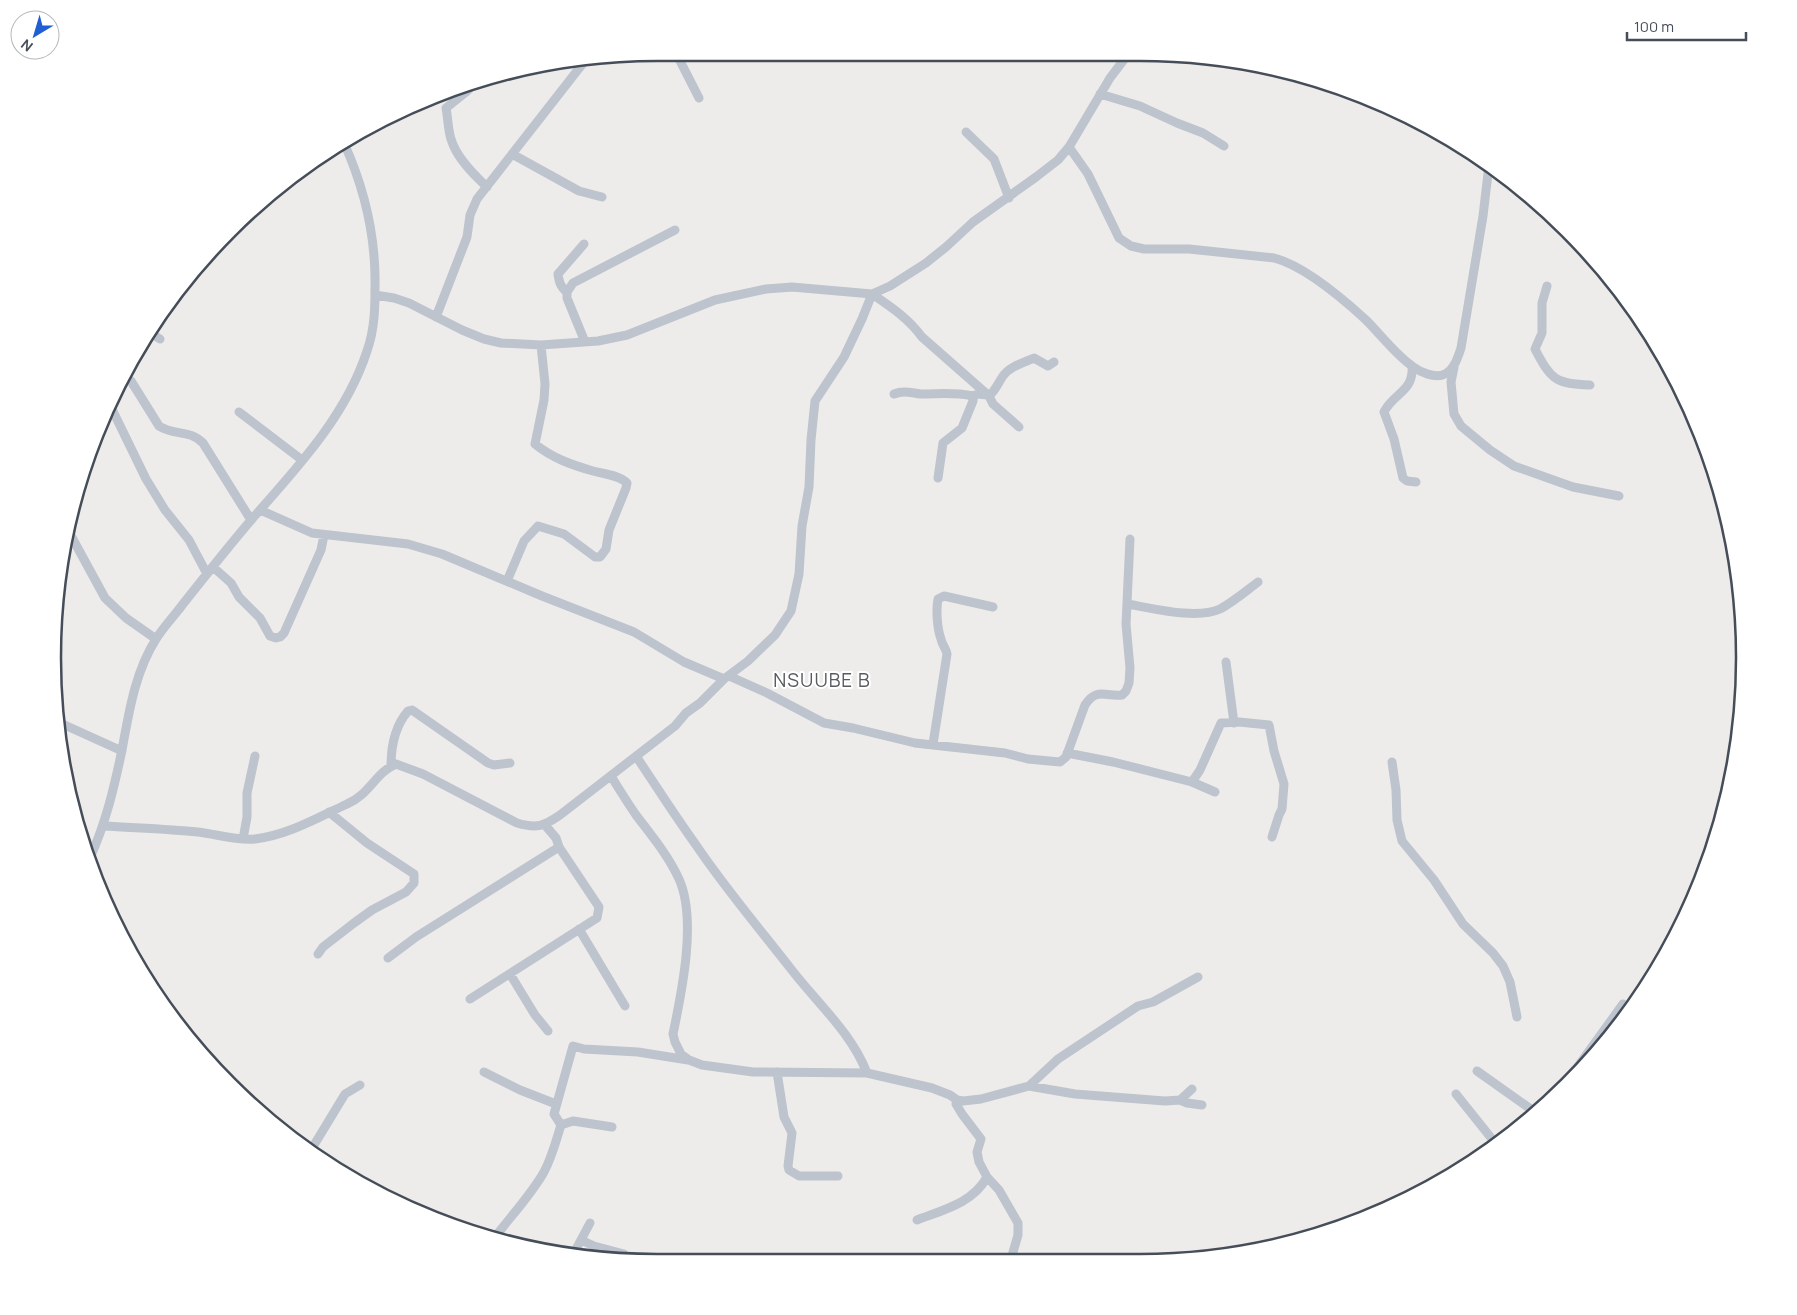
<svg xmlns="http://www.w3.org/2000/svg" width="1797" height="1315" viewBox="0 0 1797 1315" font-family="Manrope,sans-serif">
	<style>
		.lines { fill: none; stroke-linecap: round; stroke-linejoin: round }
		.minor { stroke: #bdc4cd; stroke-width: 9 }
		.labels { text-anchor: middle; stroke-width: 4; stroke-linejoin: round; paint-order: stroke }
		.quarter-label { font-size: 19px; letter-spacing: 1px; fill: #585b60; stroke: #fff }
		.rim { fill: none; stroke: #454d58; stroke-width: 2.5 }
	</style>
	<rect width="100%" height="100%" fill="#eeebeb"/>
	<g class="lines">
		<!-- minor -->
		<path class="minor" d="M 676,53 L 699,98
			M 477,81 L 466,92 L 446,108 C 448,118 448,130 451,139 C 456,157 473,174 487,187
			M 1100,94 L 1140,106 L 1177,123 L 1203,133 L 1224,146
			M 966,132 L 994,159 L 1009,198
			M 1069,147 L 1088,174 L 1119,238 L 1131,246 L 1144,249 L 1189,249 L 1274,258 C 1305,266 1342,298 1366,320 C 1381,335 1395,354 1412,366 C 1420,372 1435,379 1445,374 C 1454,370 1458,357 1461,348 L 1483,216 L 1489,165
			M 512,154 L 579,191 L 602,197
			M 1547,286 L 1542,303 L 1542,333 L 1535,349 C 1551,380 1556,384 1590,385
			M 567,292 C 560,287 559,281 558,274 L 584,244
			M 375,295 L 394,298 L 409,303 L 462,330 L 484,339 L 501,343 L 541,345 L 598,341 L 627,335 L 715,300 L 766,289 L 792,287 L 872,294 L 890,286 L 926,263 L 946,247 L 973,222 L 1036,177 L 1058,160 L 1069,147 L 1110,78 L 1129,53
			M 436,317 L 467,237 L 470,215 L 477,199 L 584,62
			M 152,334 L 160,339
			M 585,342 L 567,298 L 567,292 L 573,283 L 675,230
			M 1412,366 C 1414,392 1393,393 1384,412 L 1394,439 L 1403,478 L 1407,481 L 1416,482
			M 1454,367 L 1451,382 L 1454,414 L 1461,426 L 1490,450 L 1514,466 L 1573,487 L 1619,496
			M 123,377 L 131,381 L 159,426 C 174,436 189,429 203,443 L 251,520
			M 894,394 C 904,390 911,393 921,394 C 940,394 954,392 973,396
			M 989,396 C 996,390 998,383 1003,376 C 1010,366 1023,363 1034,358 L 1048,366 L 1054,362
			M 109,403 L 146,479 L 165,510 L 189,540 L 207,574
			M 239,412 L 302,460
			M 938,478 L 943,443 L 962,428 L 973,401 L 973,396 L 978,394 L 987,395
			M 260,510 L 312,533 L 408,544 L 442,554 L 542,596 L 634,632 L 684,662 L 724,679
			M 69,532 L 105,598 L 126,618 L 156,639
			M 213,567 L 231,583 L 239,597 L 260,618 L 270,636 L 276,638 L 280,637 L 284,633 L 321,550 L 324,535
			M 507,581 L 524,541 L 538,526 L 564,534 L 595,557 L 600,557 L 606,549 L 609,530 L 626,488 L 627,483 C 619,475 604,474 593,471 C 572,465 552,458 535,444 L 544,400 L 545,384 L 541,345
			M 1127,604 C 1152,608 1196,620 1220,609 C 1233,602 1246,591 1258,582
			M 1226,662 L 1234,723
			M 729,676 L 767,693 L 824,723 L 853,728 L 915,743 L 1005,753 L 1028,759 L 1060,762 L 1066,757 L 1085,705 C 1097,687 1105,697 1122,695 L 1126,691 L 1129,683 L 1130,668 L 1126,624 L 1130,539
			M 58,722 L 122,751
			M 933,744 L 947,654 C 946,648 942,645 941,639 C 937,628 936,610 938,599 L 944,596 L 993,607
			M 1067,753 L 1113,762 L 1192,782
			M 636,756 C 656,786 675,816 696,845 C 725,888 759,928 791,969 C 817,1003 851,1032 867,1073
			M 1392,762 L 1396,790 L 1397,820 L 1402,841 L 1434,880 L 1463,924 L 1493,953 L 1503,966 L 1510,982 L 1517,1017
			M 391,766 C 391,747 395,726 408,711 L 412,710 L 488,763 L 494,765 L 510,763
			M 611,776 C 619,789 627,802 636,815 C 651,835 668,855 679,879 C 697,919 682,991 673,1034 L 675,1042 L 681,1054 L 689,1060 L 702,1065 L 753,1072 L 867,1073 L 932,1088 L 950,1095 L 957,1100 L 963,1101 L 981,1099 L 1029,1086 L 1075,1094 L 1165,1101 L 1180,1100 L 1192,1089
			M 1215,792 L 1192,782 L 1200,770 L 1221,723 L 1239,722 L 1269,725 L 1274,751 L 1284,784 L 1282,809 L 1279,815 L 1272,837
			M 104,826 C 135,828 167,829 198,832 C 216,834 237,841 255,839 C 288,835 317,818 347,804 C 369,795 376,772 396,764 L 423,774 L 517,823 C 537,829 544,826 560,815 L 675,726 L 686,713 L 700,703 L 724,679 L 748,661 L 775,635 L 791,611 L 799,574 L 802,526 L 809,487 L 811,440 L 815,401 L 844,357 L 862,319 L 872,294 C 891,307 908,318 922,337 L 989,396 L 993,404 L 1019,427
			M 243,839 L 247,817 L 247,793 L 255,756
			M 90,858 C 106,822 114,788 122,750 C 129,712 135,672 156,639 C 164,626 175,615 183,604 C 206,575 228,547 252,519 C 297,468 346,416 367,351 C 376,326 375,300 375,275 C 374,228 363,185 344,143
			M 579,929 L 625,1006
			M 318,954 L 323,947 L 354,923 L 372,910 L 406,892 L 414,883 L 414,874 L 367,843 L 329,812
			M 388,958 L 416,937 L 559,847 L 556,838 L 545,825
			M 510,974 L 535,1015 L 548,1031
			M 470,999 L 597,918 L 599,907 L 559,847
			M 1477,1071 L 1535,1112
			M 484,1072 L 520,1090 L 556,1104
			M 777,1072 L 784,1117 L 792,1133 L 788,1166 L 789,1170 L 799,1176 L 838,1176
			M 1566,1083 L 1623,1004
			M 1029,1086 L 1058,1059 L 1138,1006 L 1153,1002 L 1198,977
			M 1456,1094 L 1496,1144
			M 957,1100 L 956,1104 L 962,1114 L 981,1139 L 977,1152 L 979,1162 L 987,1177 L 999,1190 L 1018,1223 L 1018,1235 L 1011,1259
			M 1180,1100 L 1187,1103 L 1202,1105
			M 561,1125 L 554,1114 L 573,1046 L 584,1049 L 638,1052 L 688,1060
			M 561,1125 L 573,1121 L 612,1127
			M 311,1150 L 345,1094 L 360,1085
			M 917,1220 C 943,1210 973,1203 987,1177
			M 495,1237 C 511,1216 531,1195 544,1172 C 552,1157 556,1141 561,1125
			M 581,1240 L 594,1246 L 624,1254
			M 574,1253 L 590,1223"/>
	</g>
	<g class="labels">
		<!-- quarter labels -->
		<g class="quarter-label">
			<text x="822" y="687">NSUUBE B</text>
		</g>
	</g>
	<!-- crop -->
	<path d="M0 0H1797V1315H0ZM657 61H1140A596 596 0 0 1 1736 657V658A596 596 0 0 1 1140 1254H657A596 596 0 0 1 61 658V657A596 596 0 0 1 657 61Z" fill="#fff" fill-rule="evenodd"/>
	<path class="rim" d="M657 61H1140A596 596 0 0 1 1736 657V658A596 596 0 0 1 1140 1254H657A596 596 0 0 1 61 658V657A596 596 0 0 1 657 61Z"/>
	<!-- north arrow -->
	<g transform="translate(35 35) rotate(218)"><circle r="24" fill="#ffffff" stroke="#b5b8bc"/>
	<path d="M0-4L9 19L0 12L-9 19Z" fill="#205fd3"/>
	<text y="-8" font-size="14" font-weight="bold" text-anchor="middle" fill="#454d58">N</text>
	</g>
	<!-- scale -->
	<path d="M1627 32v8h119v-8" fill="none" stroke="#454d58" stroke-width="2.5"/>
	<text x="1634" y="32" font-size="15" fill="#454d58" stroke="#ffffff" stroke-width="4" paint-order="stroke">100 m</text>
</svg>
